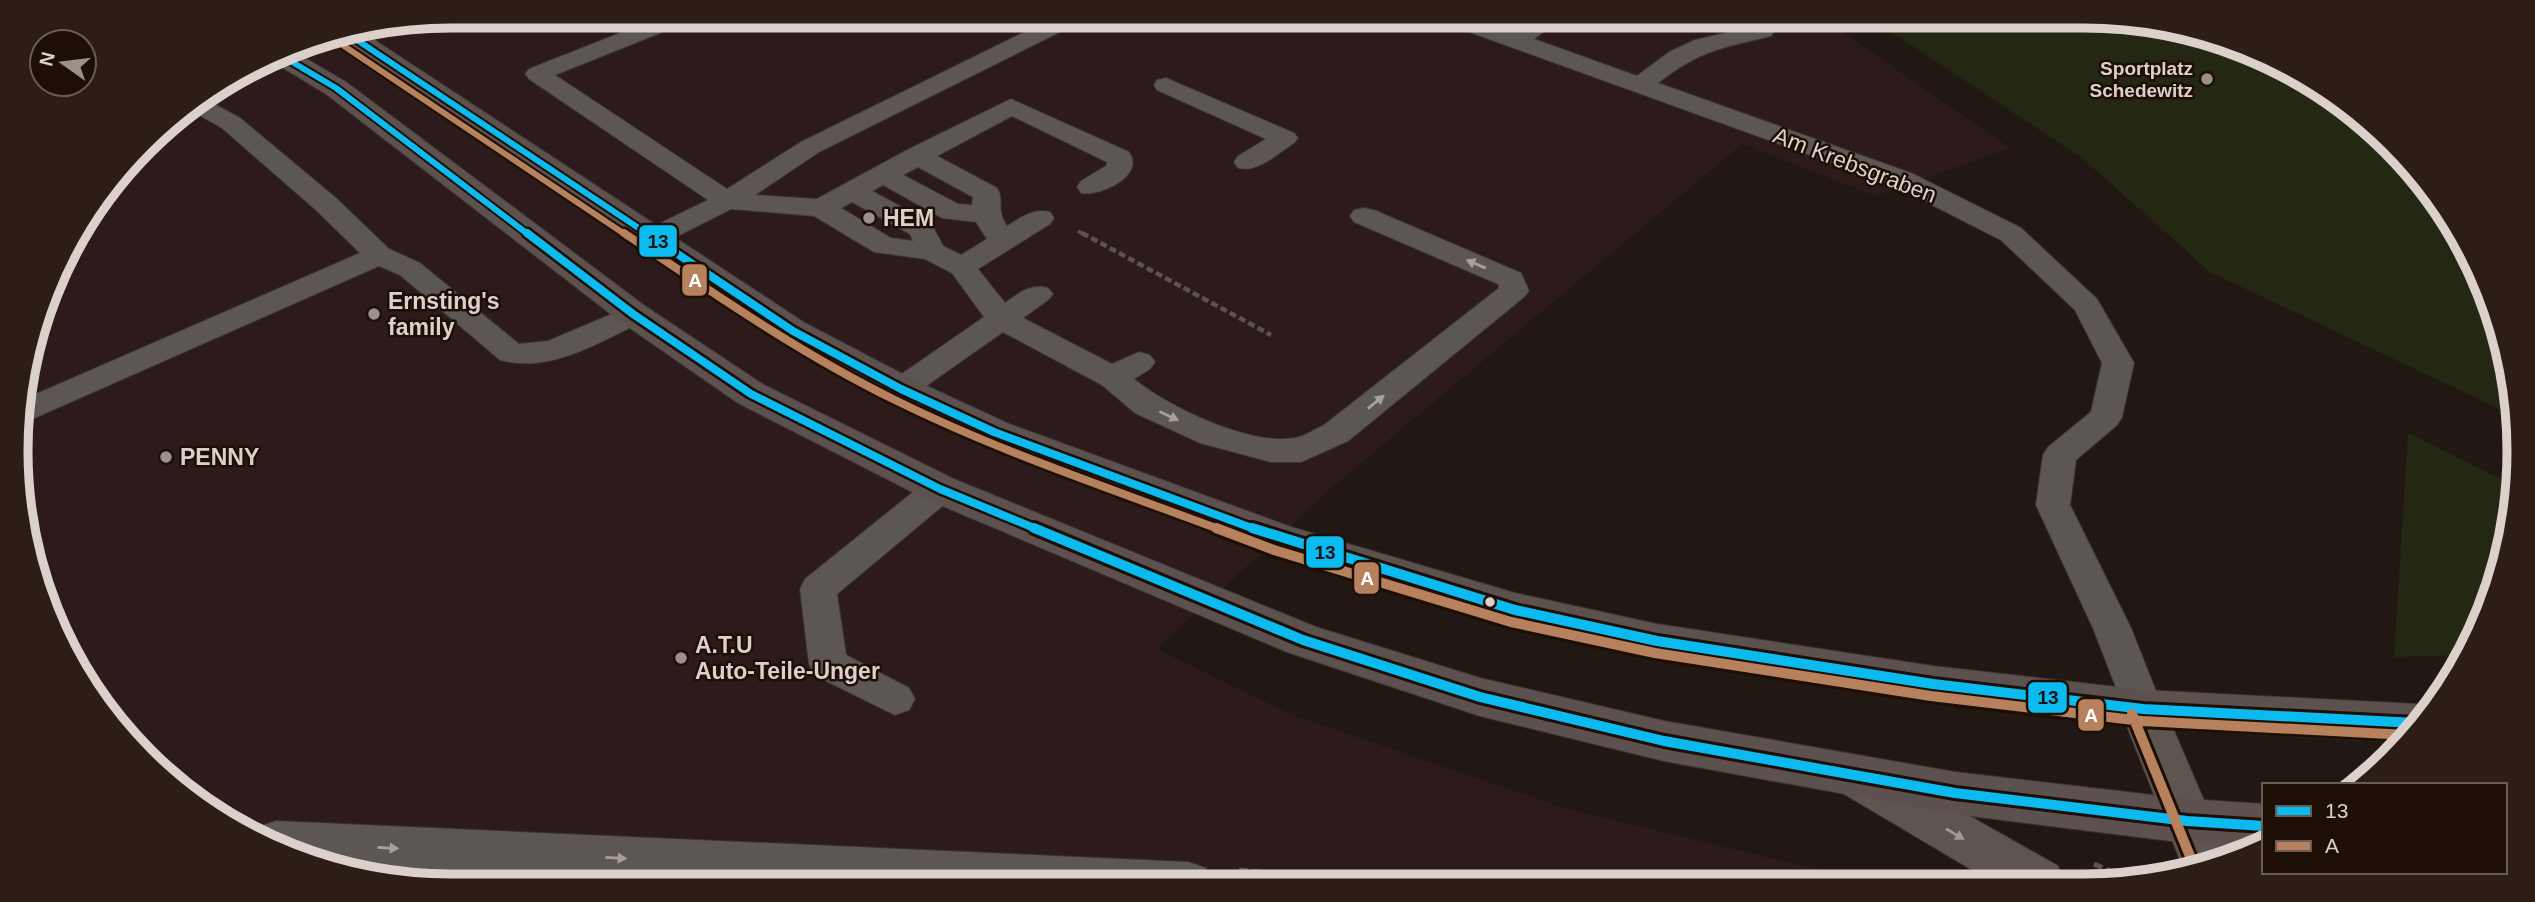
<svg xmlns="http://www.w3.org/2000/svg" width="2535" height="902" viewBox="0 0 2535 902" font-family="Arial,sans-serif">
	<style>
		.commercial { fill: #2d1b1b }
		.green { fill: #242712 }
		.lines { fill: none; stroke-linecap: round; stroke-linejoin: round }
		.service-casing { stroke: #3c3532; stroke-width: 2 }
		.minor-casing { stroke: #3c3532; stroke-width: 2 }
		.secondary-casing { stroke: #3c3532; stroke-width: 2 }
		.primary-casing { stroke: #3c3532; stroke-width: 2 }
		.path-far2 { stroke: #5a5450; stroke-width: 3.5; stroke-dasharray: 5 2.5; stroke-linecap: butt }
		.path-far1 { stroke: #5a5450; stroke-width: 4.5; stroke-dasharray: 7 3.5; stroke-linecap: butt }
		.path { stroke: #5a5450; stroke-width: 5; stroke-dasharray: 9 4.5; stroke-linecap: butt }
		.service { fill: #5d5753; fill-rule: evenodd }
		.minor { fill: #5d5753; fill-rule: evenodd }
		.secondary { fill: #5e5450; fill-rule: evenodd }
		.primary { fill: #5d514f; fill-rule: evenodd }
		.bus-1-far2-casing { stroke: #1d0e06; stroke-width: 10 }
		.bus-1-far1-casing { stroke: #1d0e06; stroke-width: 13 }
		.bus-1-casing { stroke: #1d0e06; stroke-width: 16 }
		.bus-2-far2-casing { stroke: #1d0e06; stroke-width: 10 }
		.bus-2-far1-casing { stroke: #1d0e06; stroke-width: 13 }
		.bus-2-casing { stroke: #1d0e06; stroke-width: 16 }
		.bus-1-far2 { stroke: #0bbbef; stroke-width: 6 }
		.bus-1-far1 { stroke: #0bbbef; stroke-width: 8 }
		.bus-1 { stroke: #0bbbef; stroke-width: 10 }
		.bus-2-far2 { stroke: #b6815c; stroke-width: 6 }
		.bus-2-far1 { stroke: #b6815c; stroke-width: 8 }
		.bus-2 { stroke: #b6815c; stroke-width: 10 }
		.oneway { fill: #a9a09a }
		.oneway2 { fill: #a39993 }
		.poi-dot { fill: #9b908a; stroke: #1d0e06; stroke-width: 2.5 }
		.bus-dot { fill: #dcd1ca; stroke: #1d0e06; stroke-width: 2.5 }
		.labels { text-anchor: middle; stroke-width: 5; stroke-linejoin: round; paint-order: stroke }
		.far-poi-label { font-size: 19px; font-weight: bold; fill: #dcd1ca; stroke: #1d0e06; text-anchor: end }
		.street-label { font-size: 23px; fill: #dcd1ca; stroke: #1d0e06 }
		.poi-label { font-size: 23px; font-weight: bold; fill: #dcd1ca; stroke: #1d0e06; text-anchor: start }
		.rim { fill: none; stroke: #dcd1ca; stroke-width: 9 }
		.line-badge { stroke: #1d0e06; stroke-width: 2.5 }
		.badge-label { font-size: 19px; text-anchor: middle; font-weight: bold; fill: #fff }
		.pale-badge-label { font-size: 19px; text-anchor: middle; font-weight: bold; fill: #111 }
	</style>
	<rect width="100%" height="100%" fill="#211814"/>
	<!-- commercial -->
	<path class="commercial" d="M 451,16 L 1819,16 L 2010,148 L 1876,196 L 1742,144 L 1330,489 L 1157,649 L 1290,714 L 1561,807 L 1872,883 L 451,886 L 339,872 L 209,813 L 89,693 L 30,563 L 19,395 L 61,258 L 164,124 L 285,49 Z"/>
	<!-- green -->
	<path class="green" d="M 1867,16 L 2084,16 L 2196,30 L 2349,105 L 2461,233 L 2515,394 L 2514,416 L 2210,272 L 2082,158 Z
		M 2408,433 L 2510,484 L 2505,563 L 2466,655 L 2394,657 Z"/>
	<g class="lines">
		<defs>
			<path id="service" d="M 663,16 L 693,16 L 690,21 L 555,75 L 727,189 L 801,142 L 1057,16 L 1085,16 L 1082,21 L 819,152 L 755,195 L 817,199 L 907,150 L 1011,99 L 1129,152 C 1146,176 1099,197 1081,193 L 1077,187 L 1081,181 L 1106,166 L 1107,162 L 1012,116 L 937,156 L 997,188 C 1005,200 995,208 1007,226 C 1021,218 1032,208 1050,212 L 1054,218 L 1050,224 L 978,269 L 1005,303 C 1019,293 1030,283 1048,288 L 1053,294 L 1048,300 L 1023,318 L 1112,364 L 1139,352 L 1150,355 L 1155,362 L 1150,369 L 1134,379 C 1169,407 1249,446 1295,438 C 1304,437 1315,429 1324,425 L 1499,288 L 1498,284 L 1354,222 L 1350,216 L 1354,210 L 1364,208 L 1374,210 L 1521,273 L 1529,291 L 1524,297 L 1348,441 L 1301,462 L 1271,462 L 1200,443 L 1135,413 L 1102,385 L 1003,332 L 912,396 L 901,400 L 890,396 L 885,389 L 890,382 L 984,317 L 952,273 L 925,259 L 874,252 L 814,216 L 731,209 L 662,244 L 652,246 L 642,244 L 638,238 L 642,232 L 708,200 L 529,79 L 525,74 L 529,69 ZM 918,167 L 973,197 L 972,205 L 958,204 L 903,175 ZM 883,185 L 942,218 L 976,222 L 987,239 L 961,255 L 943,246 L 931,223 L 872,191 ZM 852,202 L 910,234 L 913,241 L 891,238 L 841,208 Z
				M 1436,16 L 1468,16 L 1514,32 L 1538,16 L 1564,16 L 1534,39 L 1637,76 L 1669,52 L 1695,40 L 1763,24 L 1771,26 L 1774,31 L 1771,36 C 1721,48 1700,50 1658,83 L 1911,173 L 2021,228 L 2097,299 L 2134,363 L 2122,417 L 2117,425 L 2076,460 L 2070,505 L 2131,628 L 2163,709 L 2157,721 L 2143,725 L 2129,721 L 2093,628 L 2036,505 L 2043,455 L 2048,447 L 2091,412 L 2102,363 L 2075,310 L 2001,240 L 1893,185 L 1439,21 Z
				M 1166,78 L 1294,133 L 1298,138 L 1294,143 C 1277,154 1258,173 1238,168 L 1234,162 L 1238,156 L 1266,139 L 1157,90 L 1154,85 L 1157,80 Z
				M 205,99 L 240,118 L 336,198 L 389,249 L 420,263 L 519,344 L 548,341 L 633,305 L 644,307 L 648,314 L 644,321 C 599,342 551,374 500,360 L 400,275 L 379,266 L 21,424 L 20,401 L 360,253 L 316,210 L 222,128 L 188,109 Z
				M 940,477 L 952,480 L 957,489 L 952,498 L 837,594 L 846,655 L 909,688 L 915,699 L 909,710 L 895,715 L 814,675 L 809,664 L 800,589 L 805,579 L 928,480 Z"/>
			<path id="minor" d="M 276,821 L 1188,862 L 1206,868 L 1213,885 L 707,886 L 331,868 L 255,834 L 258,827 Z"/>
			<path id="secondary" d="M 2143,690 L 2159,696 L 2228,856 L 2184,870 L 2120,709 L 2127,696 Z
				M 1861,758 L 1878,764 L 2058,866 L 2065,883 L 1994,883 L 1844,794 L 1837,779 L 1844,764 Z"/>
			<path id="primary" d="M 364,33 L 805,323 L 914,380 L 1007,423 L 1291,527 L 1515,593 L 1657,624 L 1933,666 L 2143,690 L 2416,704 L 2429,708 L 2401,742 L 2143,728 L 1933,702 L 1657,658 L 1515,627 L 1264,549 L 981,441 L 888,398 L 781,339 L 339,38 Z
				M 288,48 L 346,82 L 645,306 L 764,385 L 954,479 L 1316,627 L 1480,678 L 1664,721 L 1955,772 L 2187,799 L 2264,804 L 2264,845 L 2257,847 L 2187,843 L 1955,814 L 1664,761 L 1480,716 L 1287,652 L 926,499 L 738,403 L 621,322 L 326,94 L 268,59 Z"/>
		</defs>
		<!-- service casing -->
		<use href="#service" class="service-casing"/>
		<!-- minor casing -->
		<use href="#minor" class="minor-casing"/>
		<!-- secondary casing -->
		<use href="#secondary" class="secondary-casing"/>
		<!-- primary casing -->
		<use href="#primary" class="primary-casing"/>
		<!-- path-far2 -->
		<path class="path-far2" d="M 1078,231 L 1085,235"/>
		<!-- path-far1 -->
		<path class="path-far1" d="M 1082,233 L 1271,335"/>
		<!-- path -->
		<path class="path" d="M 2094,864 L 2137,882
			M 1239,870 L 1378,884"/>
		<!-- service -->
		<use href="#service" class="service"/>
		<!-- minor -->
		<use href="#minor" class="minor"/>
		<!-- secondary -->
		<use href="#secondary" class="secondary"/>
		<!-- primary -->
		<use href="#primary" class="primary"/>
		<defs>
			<path id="bus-1-far2" d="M 351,36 L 649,235
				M 277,53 L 336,88 L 529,235"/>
			<path id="bus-1-far1" d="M 527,233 L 633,314 L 751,394 L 940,489 L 1039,530
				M 646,233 L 793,331 L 901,389 L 994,432 L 1257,530"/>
			<path id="bus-1" d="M 1034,528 L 1303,640 L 1480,697 L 1664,741 L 1955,793 L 2187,821 L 2264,826
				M 1252,528 L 1515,610 L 1657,641 L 1933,684 L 2143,709 L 2416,723"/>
			<path id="bus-2-far2" d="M 344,46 L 626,235"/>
			<path id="bus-2-far1" d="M 624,233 C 712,292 799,353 895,400 C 1000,452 1112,489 1221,530"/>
			<path id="bus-2" d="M 1216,528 L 1274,550 L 1511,622 L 1655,653 L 1931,696 L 2142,721 L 2407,735
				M 2132,714 L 2194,866"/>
		</defs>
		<!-- bus-1-far2 casing -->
		<use href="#bus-1-far2" class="bus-1-far2-casing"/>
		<!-- bus-1-far1 casing -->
		<use href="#bus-1-far1" class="bus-1-far1-casing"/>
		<!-- bus-1 casing -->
		<use href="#bus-1" class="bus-1-casing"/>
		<!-- bus-2-far2 casing -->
		<use href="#bus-2-far2" class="bus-2-far2-casing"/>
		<!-- bus-2-far1 casing -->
		<use href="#bus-2-far1" class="bus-2-far1-casing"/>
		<!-- bus-2 casing -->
		<use href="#bus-2" class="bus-2-casing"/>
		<!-- bus-1-far2 -->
		<use href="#bus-1-far2" class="bus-1-far2"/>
		<!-- bus-1-far1 -->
		<use href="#bus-1-far1" class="bus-1-far1"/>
		<!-- bus-1 -->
		<use href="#bus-1" class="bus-1"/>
		<!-- bus-2-far2 -->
		<use href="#bus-2-far2" class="bus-2-far2"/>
		<!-- bus-2-far1 -->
		<use href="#bus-2-far1" class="bus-2-far1"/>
		<!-- bus-2 -->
		<use href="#bus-2" class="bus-2"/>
	</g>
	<!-- one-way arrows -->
	<defs><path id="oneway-solid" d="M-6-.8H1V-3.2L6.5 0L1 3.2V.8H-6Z" transform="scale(1.75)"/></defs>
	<g class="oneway">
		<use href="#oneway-solid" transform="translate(1476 264) rotate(-157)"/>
		<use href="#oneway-solid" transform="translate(1376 402) rotate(-39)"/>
		<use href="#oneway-solid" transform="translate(1169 416) rotate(25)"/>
		<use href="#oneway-solid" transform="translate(388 848) rotate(3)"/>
		<use href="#oneway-solid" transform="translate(616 858) rotate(3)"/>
	</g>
	<use class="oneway2" href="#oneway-solid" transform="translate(1955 834) rotate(30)"/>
	<!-- markers -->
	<g class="poi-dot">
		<circle cx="2207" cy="79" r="7"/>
		<circle cx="869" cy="218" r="7"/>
		<circle cx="374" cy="314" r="7"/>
		<circle cx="166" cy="457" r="7"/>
		<circle cx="681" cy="658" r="7"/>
	</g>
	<circle class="bus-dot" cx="1490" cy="602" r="6"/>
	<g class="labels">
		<!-- far-poi labels -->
		<g class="far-poi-label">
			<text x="2193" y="75">Sportplatz<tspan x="2193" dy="22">Schedewitz</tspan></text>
		</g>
		<!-- street labels -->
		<g class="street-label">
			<text transform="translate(1855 165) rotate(21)" y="8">Am Krebsgraben</text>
		</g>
		<!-- poi labels -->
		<g class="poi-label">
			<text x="883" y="226">HEM</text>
			<text x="388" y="309">Ernsting's<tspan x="388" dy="26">family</tspan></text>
			<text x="180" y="465">PENNY</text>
			<text x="695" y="653">A.T.U<tspan x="695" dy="26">Auto-Teile-Unger</tspan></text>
		</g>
	</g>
	<!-- crop -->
	<path d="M0 0H2535V902H0ZM451 28H2084A423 423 0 0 1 2507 451V451A423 423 0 0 1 2084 874H451A423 423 0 0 1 28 451V451A423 423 0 0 1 451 28Z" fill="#2c1e16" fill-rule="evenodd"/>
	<path class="rim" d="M451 28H2084A423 423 0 0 1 2507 451V451A423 423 0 0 1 2084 874H451A423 423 0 0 1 28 451V451A423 423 0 0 1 451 28Z"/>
	<g class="line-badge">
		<rect x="638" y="224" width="40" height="34" rx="7" fill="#0bbbef"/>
		<rect x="681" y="263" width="27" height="34" rx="7" fill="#b6815c"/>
		<rect x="1305" y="535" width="40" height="34" rx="7" fill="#0bbbef"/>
		<rect x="1353" y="561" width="27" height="34" rx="7" fill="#b6815c"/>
		<rect x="2027" y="681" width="41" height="33" rx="7" fill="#0bbbef"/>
		<rect x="2077" y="698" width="28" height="34" rx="7" fill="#b6815c"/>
	</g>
	<g class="badge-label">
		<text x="695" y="287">A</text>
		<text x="1367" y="585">A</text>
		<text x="2091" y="722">A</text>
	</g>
	<g class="pale-badge-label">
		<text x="658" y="248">13</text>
		<text x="1325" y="559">13</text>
		<text x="2048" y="704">13</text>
	</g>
	<!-- legend -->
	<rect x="2262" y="783" width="245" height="91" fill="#1d0e06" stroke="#695c54" stroke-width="2"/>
	<rect x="2276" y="806" width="35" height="10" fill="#0bbbef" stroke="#695c54" stroke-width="2"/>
	<text x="2325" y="818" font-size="21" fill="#dcd1ca">13</text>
	<rect x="2276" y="841" width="35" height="10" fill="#b6815c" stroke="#695c54" stroke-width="2"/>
	<text x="2325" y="853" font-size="21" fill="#dcd1ca">A</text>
	<!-- north arrow -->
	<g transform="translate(63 63) rotate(284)"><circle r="33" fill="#1d0e06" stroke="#695c54" stroke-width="2"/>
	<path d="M0-5L12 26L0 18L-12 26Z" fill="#9b908a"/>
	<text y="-10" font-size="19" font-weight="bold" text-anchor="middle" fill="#dcd1ca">N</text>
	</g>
</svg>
